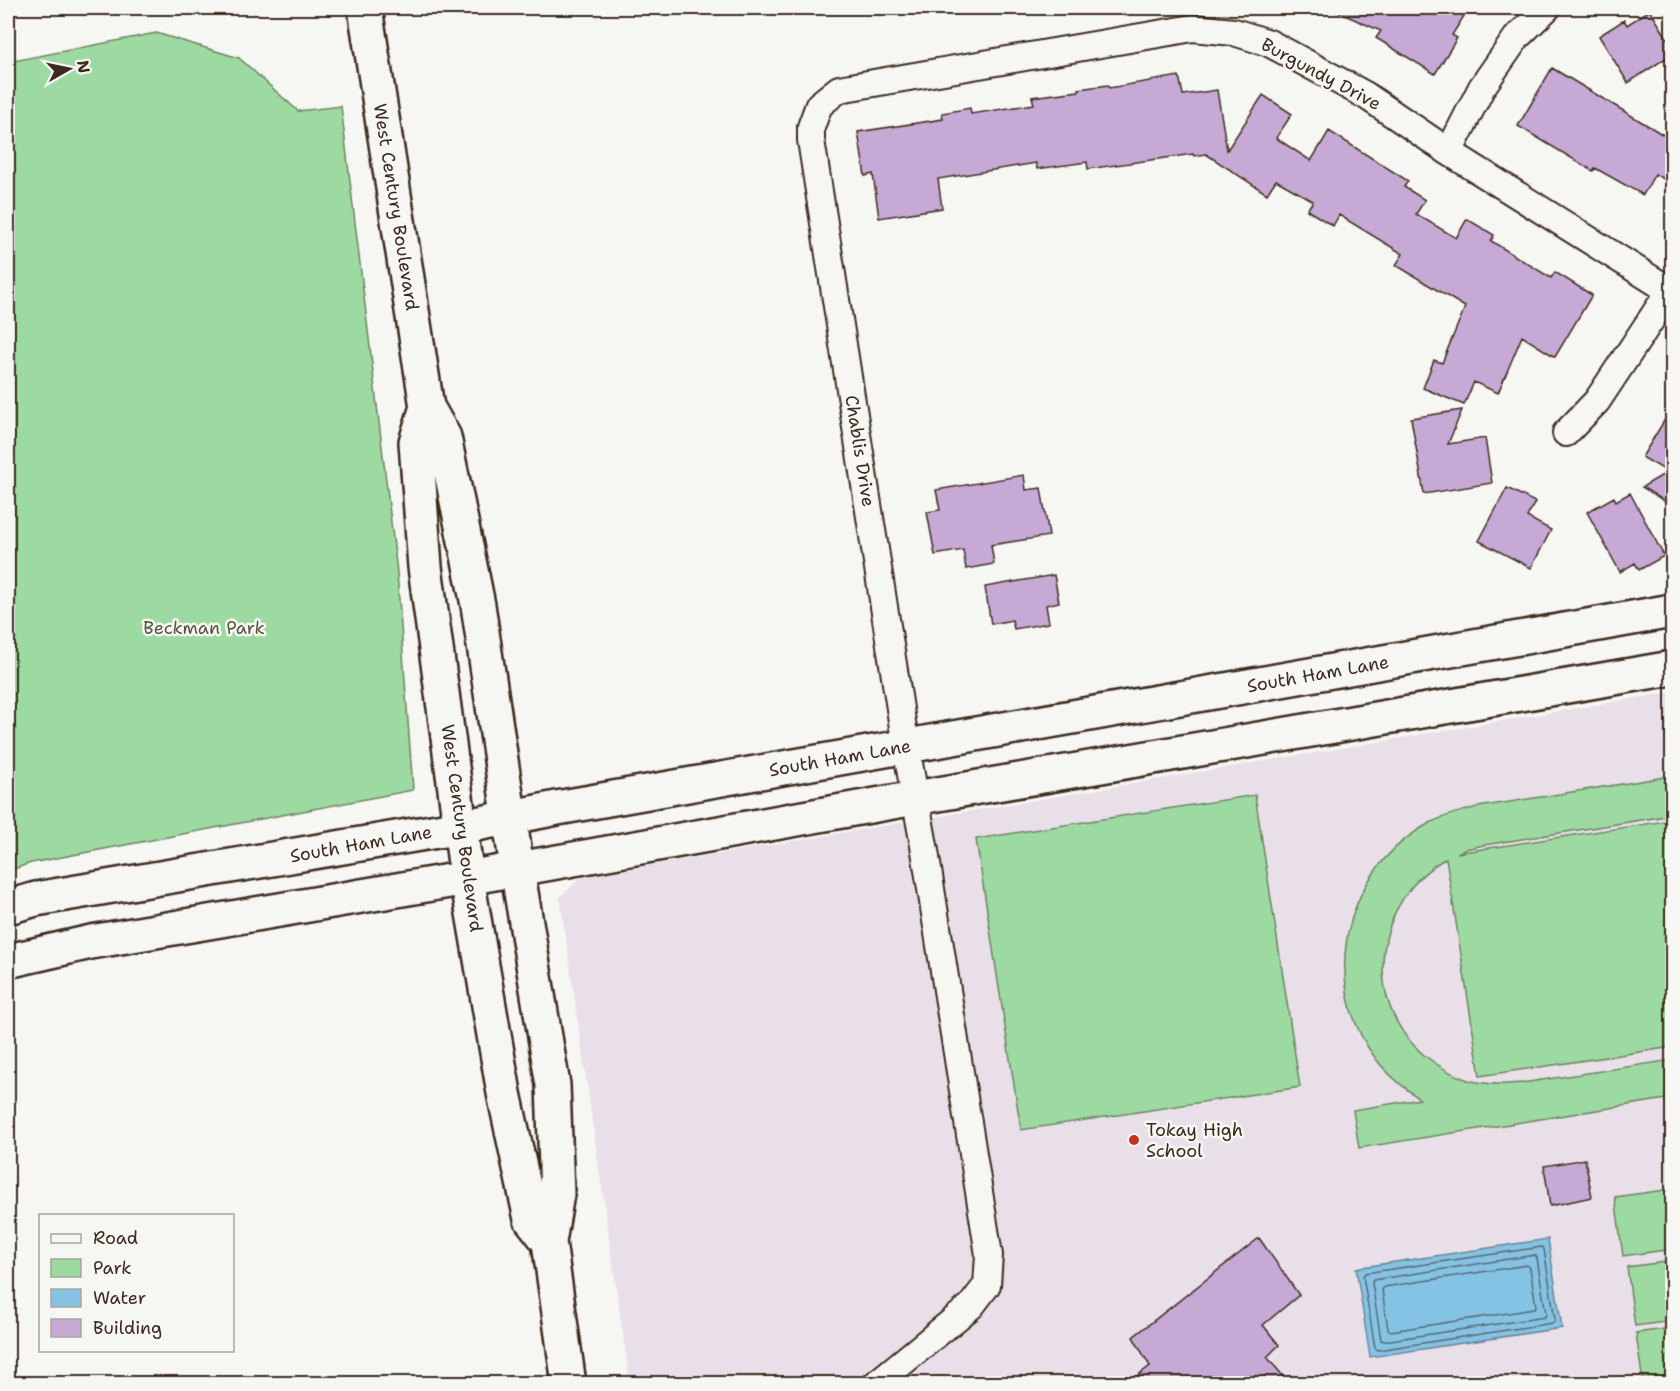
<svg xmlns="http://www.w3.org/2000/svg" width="1680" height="1391" viewBox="0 0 1680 1391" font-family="'Shantell Sans',sans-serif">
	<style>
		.built { fill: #e8dfe9 }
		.green { fill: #9ddaa1; stroke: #6c8260; stroke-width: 1.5 }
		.water { fill: #85c3e5; stroke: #678695; stroke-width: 1.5 }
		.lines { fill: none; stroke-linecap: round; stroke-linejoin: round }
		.shore { stroke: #59676e; stroke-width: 1.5 }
		.building { fill: #c7a9d5; stroke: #3b2a1e; stroke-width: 1.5 }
		.street-casing { stroke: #3b2a1e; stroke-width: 30 }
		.secondary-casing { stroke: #3b2a1e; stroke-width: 38 }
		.street { stroke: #f6f6f2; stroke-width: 26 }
		.secondary { stroke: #f6f6f2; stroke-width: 33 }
		.poi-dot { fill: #c8321e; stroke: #f6f6f2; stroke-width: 2 }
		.labels { text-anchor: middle; stroke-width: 5; stroke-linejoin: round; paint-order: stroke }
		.street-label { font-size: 18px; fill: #3b2a1e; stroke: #f6f6f2 }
		.park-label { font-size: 18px; fill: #54563f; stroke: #f6f6f2 }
		.poi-label { font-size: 18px; fill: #3b2a1e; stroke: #f6f6f2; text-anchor: start }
	</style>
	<rect width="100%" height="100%" fill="#f6f6f2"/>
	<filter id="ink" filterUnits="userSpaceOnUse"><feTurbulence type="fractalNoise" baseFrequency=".0167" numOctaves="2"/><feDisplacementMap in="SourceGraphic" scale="12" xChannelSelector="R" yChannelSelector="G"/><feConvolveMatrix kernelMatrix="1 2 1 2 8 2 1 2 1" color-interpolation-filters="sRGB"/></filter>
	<g filter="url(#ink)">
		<!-- built -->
		<path class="built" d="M 1672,692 L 1672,1383 L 630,1383 L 560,897 L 582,877 Z"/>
		<!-- green -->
		<path class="green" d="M 156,33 L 239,58 L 298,111 L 341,106 L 397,572 L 413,790 L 31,863 L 8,871 L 8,62 Z
			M 1672,776 L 1672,815 L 1484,845 L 1466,849 L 1457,853 L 1672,820 L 1672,1047 L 1480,1076 L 1446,858 C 1375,898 1359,1000 1424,1055 C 1437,1065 1452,1075 1468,1080 C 1486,1085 1503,1085 1522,1083 L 1672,1060 L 1672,1098 L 1359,1148 L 1353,1110 L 1420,1099 C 1403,1087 1388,1075 1376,1059 C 1317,981 1345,868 1430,823 C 1445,815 1462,811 1478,807 Z
			M 1255,795 L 1300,1087 L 1021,1130 L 976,839 Z
			M 1672,1189 L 1672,1249 L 1623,1256 L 1615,1197 Z
			M 1672,1261 L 1672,1321 L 1635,1326 L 1627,1267 Z
			M 1672,1328 L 1672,1383 L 1643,1383 L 1636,1333 Z"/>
		<!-- water -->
		<path class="water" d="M 1548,1239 L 1562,1328 L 1370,1357 L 1356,1268 Z"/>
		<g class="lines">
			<!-- shore -->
			<path class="shore" d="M 1542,1247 L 1544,1249 L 1555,1320 L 1553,1323 L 1378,1350 L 1375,1348 L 1363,1276 L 1365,1273 Z
				M 1535,1255 L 1537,1258 L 1546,1314 L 1545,1317 L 1384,1341 L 1381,1340 L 1372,1283 L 1373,1280 Z
				M 1527,1265 L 1530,1268 L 1536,1306 L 1534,1309 L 1391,1331 L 1388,1329 L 1382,1290 L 1384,1287 Z"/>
		</g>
		<!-- building -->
		<path class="building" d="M 1329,8 L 1469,8 L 1452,35 L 1457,38 L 1435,74 L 1376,38 L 1381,31 Z
			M 1650,10 L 1672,46 L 1672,54 L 1628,83 L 1599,36 L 1624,20 L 1627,25 Z
			M 1552,68 L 1672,140 L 1672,184 L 1655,174 L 1643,195 L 1595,168 L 1593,171 L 1518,126 Z
			M 1179,76 L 1183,95 L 1217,90 L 1227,150 L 1263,95 L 1292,114 L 1276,138 L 1311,161 L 1329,131 L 1408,181 L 1404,187 L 1425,200 L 1416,214 L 1456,238 L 1467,219 L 1494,235 L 1491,241 L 1551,278 L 1555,272 L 1592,295 L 1555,357 L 1522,336 L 1498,393 L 1474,382 L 1464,405 L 1423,388 L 1434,360 L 1442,363 L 1465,307 L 1396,265 L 1403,254 L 1339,215 L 1333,226 L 1307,210 L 1313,201 L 1276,180 L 1267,194 L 1206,154 L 1194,156 L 1193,154 L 1088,169 L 1087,162 L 1037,169 L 1036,163 L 938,179 L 942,208 L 879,218 L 873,174 L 865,176 L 858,132 L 943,119 L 942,113 L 970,108 L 971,114 L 1034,104 L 1032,97 L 1079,91 L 1079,89 L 1108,85 L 1109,88 Z
			M 1672,408 L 1672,506 L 1642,487 L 1668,472 L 1642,457 Z
			M 1462,410 L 1448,444 L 1485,438 L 1492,483 L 1424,494 L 1411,418 Z
			M 1024,475 L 1026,490 L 1041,488 L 1049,536 L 991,545 L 994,564 L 966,569 L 963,550 L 935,555 L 927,512 L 940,510 L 936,490 Z
			M 1507,488 L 1535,502 L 1527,517 L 1551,530 L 1531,568 L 1479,541 Z
			M 1630,493 L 1664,556 L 1639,570 L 1635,563 L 1620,572 L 1587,512 L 1614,497 L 1616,501 Z
			M 1054,575 L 1059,602 L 1046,605 L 1049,623 L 1014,629 L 1012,620 L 991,624 L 985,587 Z
			M 1585,1159 L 1592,1197 L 1550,1206 L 1544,1166 Z
			M 1259,1238 L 1299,1295 L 1263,1325 L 1279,1345 L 1267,1357 L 1289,1383 L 1128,1383 L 1150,1366 L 1133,1337 Z"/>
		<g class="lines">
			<defs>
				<path id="street" d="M 1449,152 L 1482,87 L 1517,37 L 1547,8
					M 1566,433 L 1597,401 L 1670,291
					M 876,1384 L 971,1306 L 987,1285 L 989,1255 L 925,851 L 906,747 L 811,140 L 811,127 L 819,105 L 839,89 L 1193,28 L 1234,32 L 1269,43 L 1365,95 L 1449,152 L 1672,292"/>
				<path id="secondary" d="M 365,8 L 427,407 L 444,437 L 478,605 L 517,868 L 553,1085 L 557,1194 L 549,1242 L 569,1384
					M 427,407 L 416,442 L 425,567 L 467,878 L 504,1093 L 531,1219 L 549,1242
					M 8,907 L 36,899 L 461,827 L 557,808 L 1672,611
					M 8,961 L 91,942 L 467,878 L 915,798 L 1672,668"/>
			</defs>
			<!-- street casing -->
			<use href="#street" class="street-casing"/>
			<!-- secondary casing -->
			<use href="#secondary" class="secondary-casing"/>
			<!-- street -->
			<use href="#street" class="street"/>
			<!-- secondary -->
			<use href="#secondary" class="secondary"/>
		</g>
	</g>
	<!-- markers -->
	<circle class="poi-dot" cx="1134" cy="1140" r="6"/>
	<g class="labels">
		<!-- street labels -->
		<g class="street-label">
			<text transform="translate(1321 74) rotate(28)" y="6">Burgundy Drive</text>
			<text transform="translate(396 207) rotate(81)" y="6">West Century Boulevard</text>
			<text transform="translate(860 451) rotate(81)" y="6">Chablis Drive</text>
			<text transform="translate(1318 674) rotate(-10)" y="6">South Ham Lane</text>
			<text transform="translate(840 758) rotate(-10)" y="6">South Ham Lane</text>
			<text transform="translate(462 828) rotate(82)" y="6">West Century Boulevard</text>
			<text transform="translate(361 844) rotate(-10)" y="6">South Ham Lane</text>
		</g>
		<!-- park labels -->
		<g class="park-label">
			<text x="204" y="634">Beckman Park</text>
		</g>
		<!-- poi labels -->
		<g class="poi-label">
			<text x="1146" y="1136">Tokay High<tspan x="1146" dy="21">School</tspan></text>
		</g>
	</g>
	<!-- margin -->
	<rect width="1680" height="1391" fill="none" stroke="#f6f6f2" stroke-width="30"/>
	<rect x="15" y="15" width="1650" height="1361" fill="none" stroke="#3b2a1e" stroke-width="2" filter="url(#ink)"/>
	<!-- legend -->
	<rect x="39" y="1214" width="195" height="138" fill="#f6f6f2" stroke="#aba49d" stroke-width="1.5"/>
	<rect x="51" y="1234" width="30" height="9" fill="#f6f6f2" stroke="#aba49d" stroke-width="1.5"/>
	<text x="93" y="1244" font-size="18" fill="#3b2a1e">Road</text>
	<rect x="51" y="1259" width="30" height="18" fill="#9ddaa1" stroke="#aba49d" stroke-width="1.5"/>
	<text x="93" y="1274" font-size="18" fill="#3b2a1e">Park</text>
	<rect x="51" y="1289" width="30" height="18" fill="#85c3e5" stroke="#aba49d" stroke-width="1.5"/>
	<text x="93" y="1304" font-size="18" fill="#3b2a1e">Water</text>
	<rect x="51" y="1319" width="30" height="18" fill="#c7a9d5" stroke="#aba49d" stroke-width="1.5"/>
	<text x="93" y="1334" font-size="18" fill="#3b2a1e">Building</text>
	<!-- north arrow -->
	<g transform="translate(69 69) rotate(81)" stroke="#f6f6f2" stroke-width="4.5" paint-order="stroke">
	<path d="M0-4.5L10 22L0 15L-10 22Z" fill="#3b2a1e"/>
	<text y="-9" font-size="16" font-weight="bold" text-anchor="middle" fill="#3b2a1e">N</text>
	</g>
</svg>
